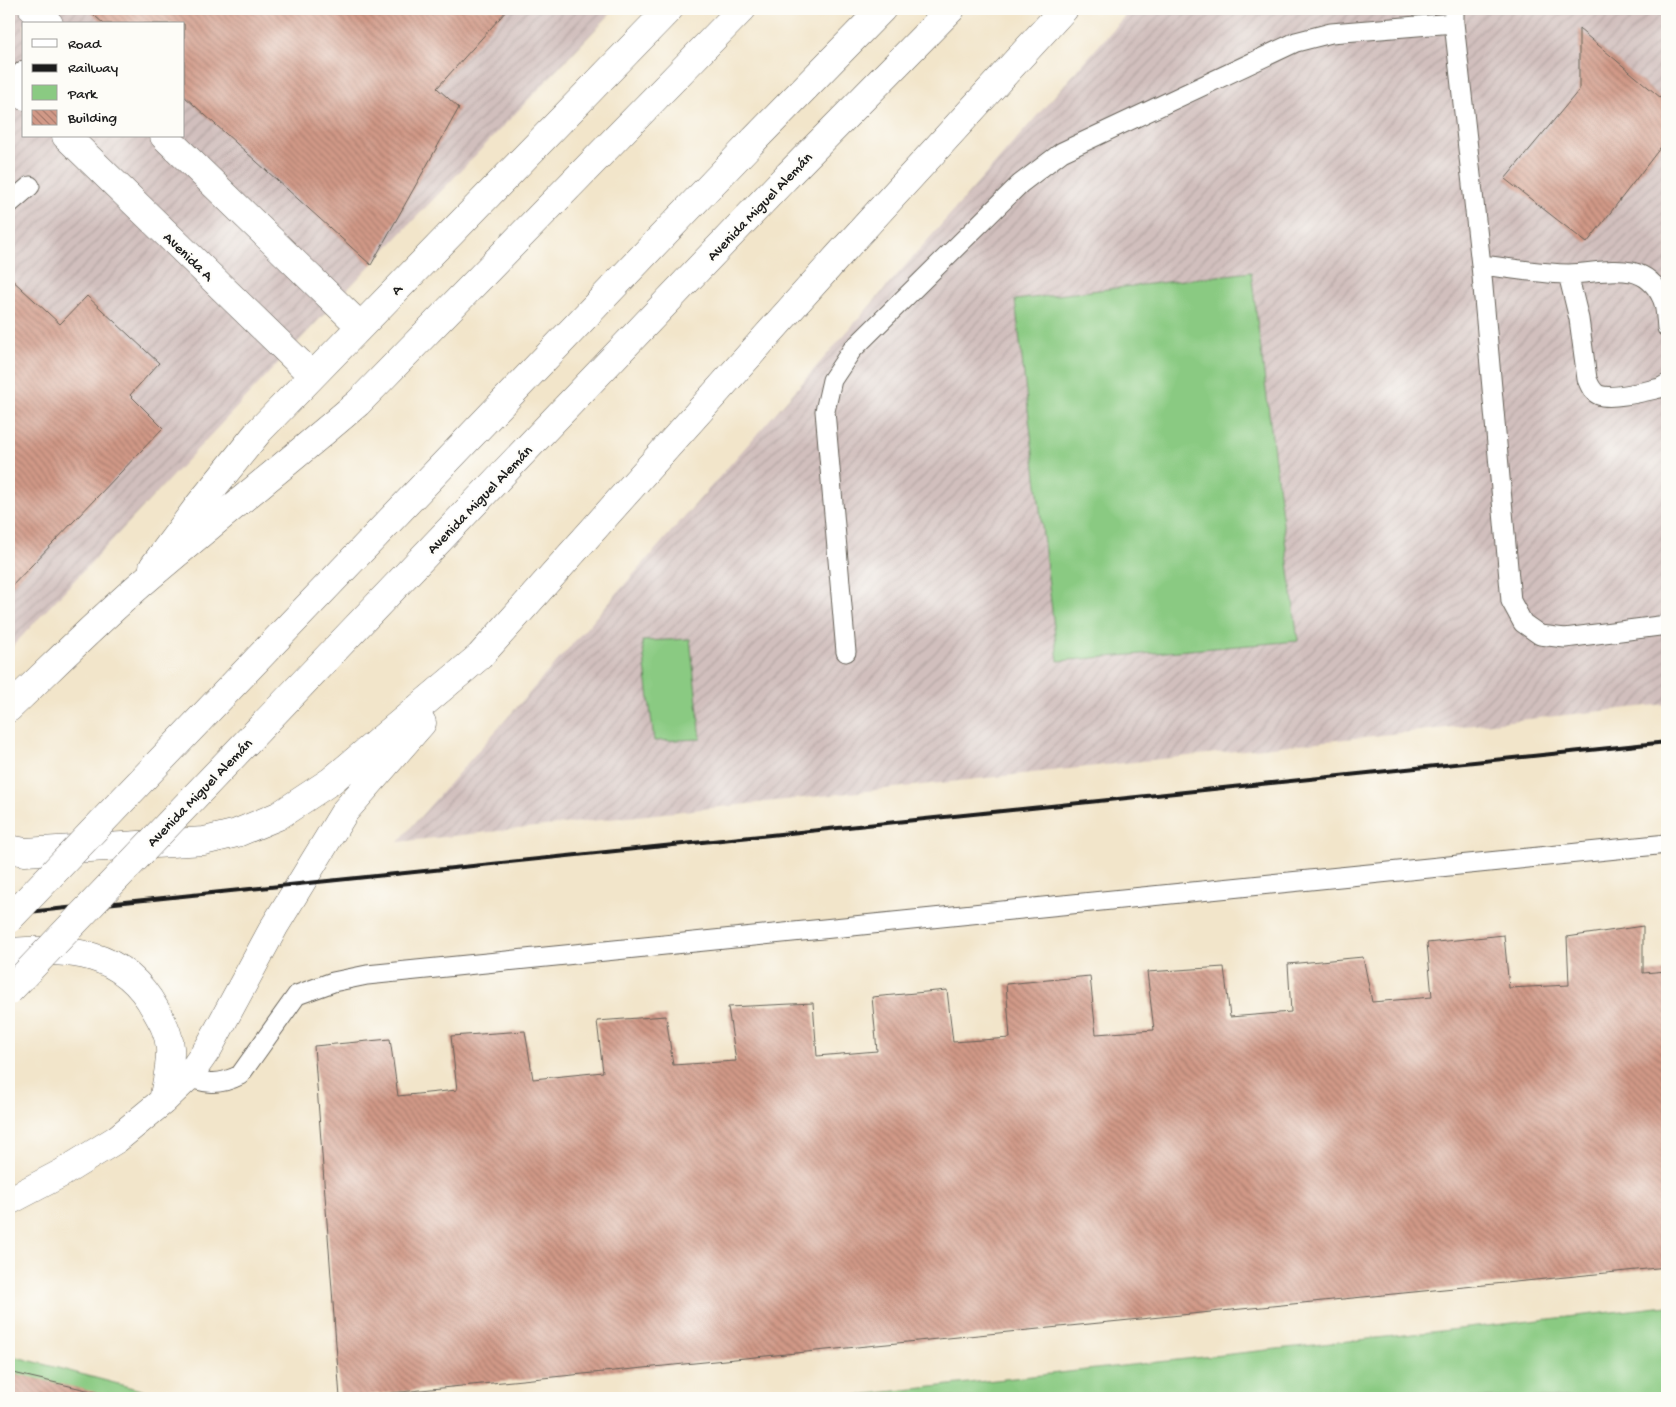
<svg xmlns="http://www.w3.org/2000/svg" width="1676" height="1407" viewBox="0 0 1676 1407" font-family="'Gochi Hand',sans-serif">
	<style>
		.industrial { fill: url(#industrial-furrows); fill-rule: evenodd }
		.green { fill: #8aca82; stroke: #53734f }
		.building { fill: url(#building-back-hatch) }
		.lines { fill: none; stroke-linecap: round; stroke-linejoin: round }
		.lane-casing { stroke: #676259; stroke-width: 21 }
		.street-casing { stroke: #676259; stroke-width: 29 }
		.highway-casing { stroke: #676259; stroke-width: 29 }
		.lane { stroke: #fff; stroke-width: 19 }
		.street { stroke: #fff; stroke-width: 28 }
		.highway { stroke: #fff; stroke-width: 28 }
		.rail { stroke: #1c1c1c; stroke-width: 4 }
		.highway-bridge-casing { stroke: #676259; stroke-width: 29; stroke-linecap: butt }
		.highway-bridge { stroke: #fff; stroke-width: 28 }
		.labels { text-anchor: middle; stroke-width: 4; stroke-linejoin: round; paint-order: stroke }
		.street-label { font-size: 15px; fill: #1c1c1c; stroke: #fdfcf7 }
	</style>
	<defs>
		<pattern id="industrial-furrows" width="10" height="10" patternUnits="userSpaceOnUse" patternTransform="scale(1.25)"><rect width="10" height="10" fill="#d1bfbd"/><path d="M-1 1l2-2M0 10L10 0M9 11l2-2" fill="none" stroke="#b3a4a2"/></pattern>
		<pattern id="building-back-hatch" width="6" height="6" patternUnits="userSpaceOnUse" patternTransform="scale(1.25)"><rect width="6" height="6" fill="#d19987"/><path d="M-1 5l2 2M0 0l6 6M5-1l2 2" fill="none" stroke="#a97c6e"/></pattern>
	</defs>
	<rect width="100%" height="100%" fill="#fdfcf7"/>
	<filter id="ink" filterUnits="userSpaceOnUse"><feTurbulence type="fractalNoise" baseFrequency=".02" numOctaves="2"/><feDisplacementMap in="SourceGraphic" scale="10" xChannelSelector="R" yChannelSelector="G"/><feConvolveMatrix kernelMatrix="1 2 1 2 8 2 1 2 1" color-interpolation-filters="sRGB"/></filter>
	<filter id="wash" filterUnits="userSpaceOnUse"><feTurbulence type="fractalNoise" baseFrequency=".0096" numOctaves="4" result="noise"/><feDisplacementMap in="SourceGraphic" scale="20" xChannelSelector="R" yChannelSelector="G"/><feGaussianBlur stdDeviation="1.12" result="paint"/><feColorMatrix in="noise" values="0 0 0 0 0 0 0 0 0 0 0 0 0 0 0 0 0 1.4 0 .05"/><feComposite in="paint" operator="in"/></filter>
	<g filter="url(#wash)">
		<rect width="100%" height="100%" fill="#f2e5ca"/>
		<!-- industrial -->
		<path class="industrial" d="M 9,9 L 615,9 L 343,294 L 9,650 ZM 24,24 L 184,24 L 184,136 L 24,136 Z
			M 1131,9 L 1667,9 L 1667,704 L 398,842 Z"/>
		<!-- green -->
		<path class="green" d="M 1251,272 L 1298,641 L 1058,661 L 1015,300 Z
			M 690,639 L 701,739 L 654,741 L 642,641 Z
			M 1667,1306 L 1667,1398 L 832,1398 Z
			M 9,1355 L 171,1398 L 9,1398 Z"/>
		<g id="blocks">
			<!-- building -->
			<path class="building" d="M 87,9 L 508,9 L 437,88 L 459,108 L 371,265 L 184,96 L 184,24 L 104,24 Z
				M 1579,29 L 1667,103 L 1667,139 L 1587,243 L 1505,179 L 1579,90 Z
				M 9,277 L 60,324 L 87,296 L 159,363 L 130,395 L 163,428 L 9,589 Z
				M 1643,926 L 1643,973 L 1667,971 L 1667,1267 L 340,1398 L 314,1046 L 390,1039 L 398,1096 L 457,1090 L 451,1036 L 525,1031 L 533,1079 L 603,1072 L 597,1021 L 666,1016 L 673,1065 L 736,1061 L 728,1007 L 813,1003 L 817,1056 L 877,1051 L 872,997 L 947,990 L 953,1042 L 1010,1038 L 1006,984 L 1090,976 L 1096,1034 L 1154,1030 L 1147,972 L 1224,967 L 1230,1017 L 1291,1012 L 1288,964 L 1363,957 L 1372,1002 L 1432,997 L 1427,943 L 1504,935 L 1509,988 L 1569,985 L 1567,937 Z
				M 9,1372 L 117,1397 L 117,1398 L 9,1398 Z"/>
		</g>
	</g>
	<g filter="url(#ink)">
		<use href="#blocks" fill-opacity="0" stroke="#676259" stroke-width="1"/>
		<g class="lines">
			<defs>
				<path id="lane" d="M 1454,9 L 1454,23 L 1481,265 L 1511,601 L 1523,623 L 1540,635 L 1565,638 L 1667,625
					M 9,85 L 24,70
					M 9,204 L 30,186
					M 1481,265 C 1509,268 1542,274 1569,274 C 1604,273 1644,258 1662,298 C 1666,306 1666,319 1667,328
					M 1568,274 L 1579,319 L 1587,379 C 1590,386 1592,392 1599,395 C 1611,400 1646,391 1660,388 L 1667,384
					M 846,652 L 825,411 L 832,380 L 852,350 L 1020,184 L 1062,152 L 1296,42 L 1331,33 L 1454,23
					M 179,1074 C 203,1083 217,1087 240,1075 L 297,995 L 333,982 L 367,975 L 1667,844"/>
				<path id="street" d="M 33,9 L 49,24
					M 9,81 L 24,96
					M 66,136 L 312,375
					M 164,136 L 360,326
					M 153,567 L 199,505 L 259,431 L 669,9"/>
				<path id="highway" d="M 753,141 L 882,9
					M 787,176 L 951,9
					M 9,708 C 53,666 96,623 142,583 C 213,522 287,464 358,403 L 742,9
					M 9,849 L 25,852 L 204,841 L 237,833 L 278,816 L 331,781 L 480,656 L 840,254 L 1064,9
					M 9,952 C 69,948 123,950 155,1009 C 162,1021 169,1033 170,1048 C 171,1066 166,1084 163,1101
					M 9,1201 L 62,1173 L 117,1139 L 163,1101 L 188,1077 L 209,1047 L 274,927 L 345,811 L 422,723"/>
			</defs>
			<!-- lane casing -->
			<use href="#lane" class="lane-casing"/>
			<!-- street casing -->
			<use href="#street" class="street-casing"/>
			<!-- highway casing -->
			<use href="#highway" class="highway-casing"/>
			<!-- lane -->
			<use href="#lane" class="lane"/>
			<!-- street -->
			<use href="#street" class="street"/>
			<!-- highway -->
			<use href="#highway" class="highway"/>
			<!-- rail -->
			<path class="rail" d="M 9,914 L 1667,742"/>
			<defs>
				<path id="highway-bridge" d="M 9,919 L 753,141
					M 9,991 L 787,176"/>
			</defs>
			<!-- highway-bridge casing -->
			<use href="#highway-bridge" class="highway-bridge-casing"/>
			<!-- highway-bridge -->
			<use href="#highway-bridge" class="highway-bridge"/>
		</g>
	</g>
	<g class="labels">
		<!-- street labels -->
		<g class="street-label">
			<text transform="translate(759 206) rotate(-46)" y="5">Avenida Miguel Alemán</text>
			<text transform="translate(189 256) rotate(44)" y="5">Avenida A</text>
			<text transform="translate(396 289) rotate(-46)" y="5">A</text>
			<text transform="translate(479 499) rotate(-46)" y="5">Avenida Miguel Alemán</text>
			<text transform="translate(199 792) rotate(-46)" y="5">Avenida Miguel Alemán</text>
		</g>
	</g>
	<!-- margin -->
	<rect width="1676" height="1407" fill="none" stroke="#fdfcf7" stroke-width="30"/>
	<!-- legend -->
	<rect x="22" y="22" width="162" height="115" fill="#fdfcf7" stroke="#a3a29f"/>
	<rect x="32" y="39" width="25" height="8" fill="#ffffff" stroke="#a3a29f"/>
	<text x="68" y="48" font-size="15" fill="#1c1c1c">Road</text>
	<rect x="32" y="64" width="25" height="8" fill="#1c1c1c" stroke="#a3a29f"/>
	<text x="68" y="72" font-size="15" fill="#1c1c1c">Railway</text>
	<rect x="32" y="85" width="25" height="15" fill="#8aca82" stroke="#a3a29f"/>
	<text x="68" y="98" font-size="15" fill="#1c1c1c">Park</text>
	<rect x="32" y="110" width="25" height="15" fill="url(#building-back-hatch)" stroke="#a3a29f"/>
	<text x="68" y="122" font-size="15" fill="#1c1c1c">Building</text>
</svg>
